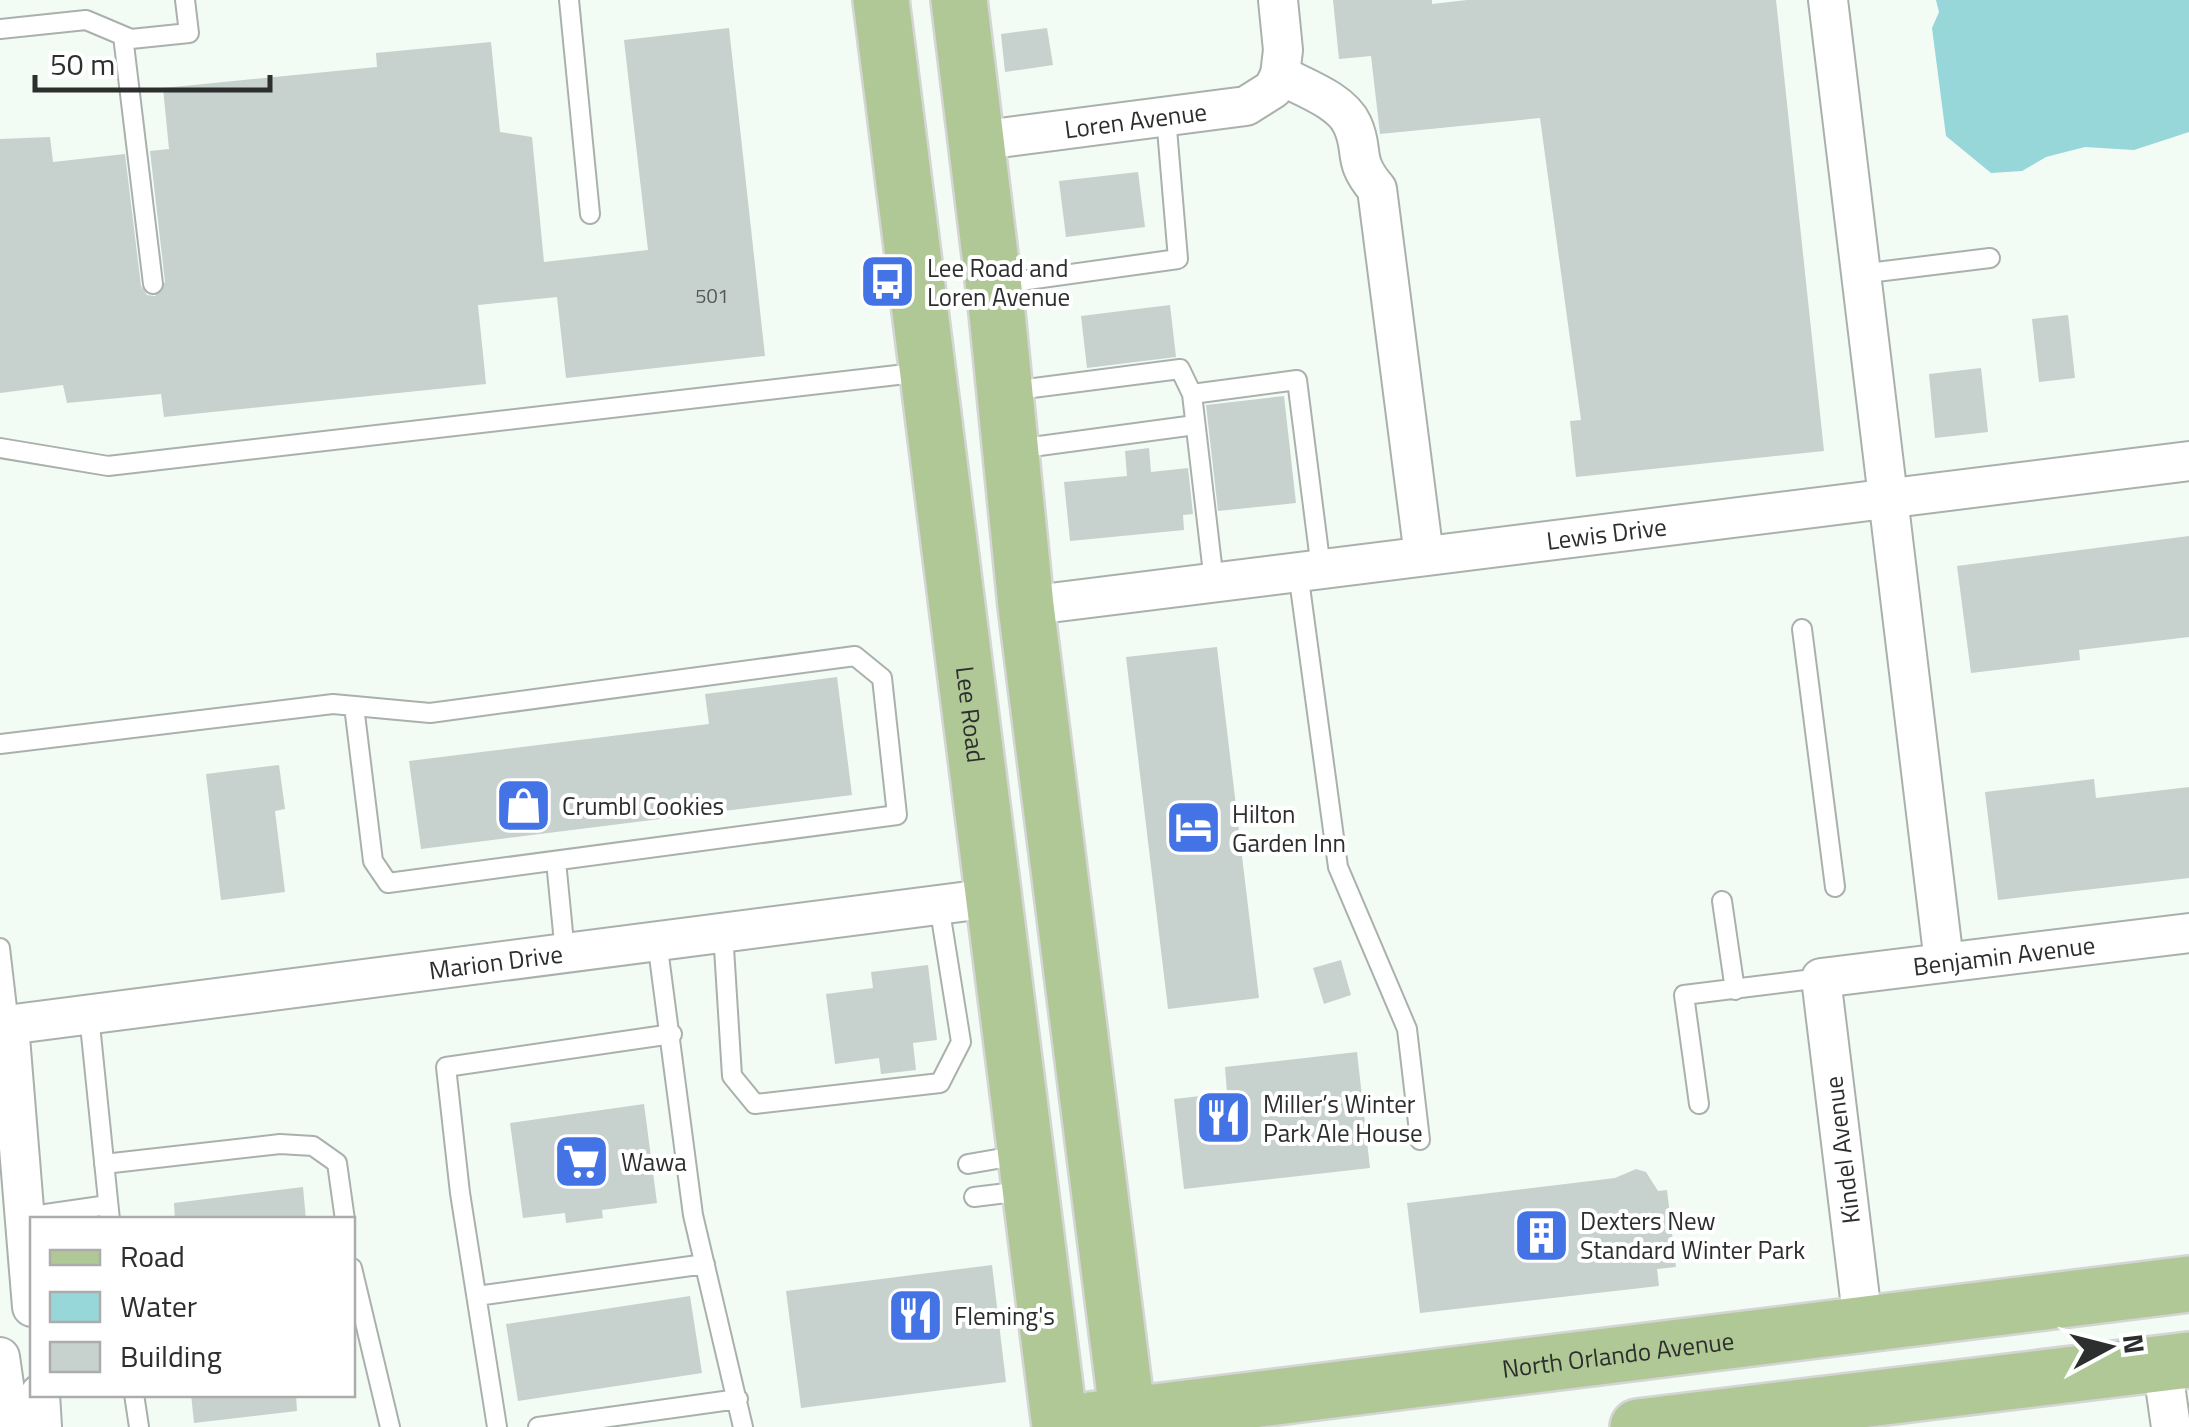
<svg xmlns="http://www.w3.org/2000/svg" width="2189" height="1427" viewBox="0 0 2189 1427" font-family="'Titillium Web',sans-serif">
	<style>
		.water { fill: #97d7d9 }
		.building { fill: #c7d1ce }
		.lines { fill: none; stroke-linecap: round; stroke-linejoin: round }
		.service-casing { stroke: #aab1ac; stroke-width: 22 }
		.minor-casing { stroke: #aab1ac; stroke-width: 42 }
		.primary-casing { stroke: #d5d5d5; stroke-width: 60 }
		.service { stroke: #fff; stroke-width: 18 }
		.minor { stroke: #fff; stroke-width: 38 }
		.primary { stroke: #b0c896; stroke-width: 55 }
		.labels { text-anchor: middle; stroke-width: 8; stroke-linejoin: round; paint-order: stroke }
		.number-label { font-size: 20px; fill: #535855 }
		.street-label { font-size: 25px; fill: #2c2f2d; stroke: #fff }
		.poi-label { font-size: 25px; fill: #2c2f2d; stroke: #fff; text-anchor: start }
	</style>
	<rect width="100%" height="100%" fill="#f3fbf5"/>
	<!-- water -->
	<path class="water" d="M 1936,0 L 2189,0 L 2189,132 L 2134,150 L 2085,147 L 2046,157 L 2022,171 L 1991,173 L 1946,136 L 1932,28 L 1939,12 Z"/>
	<!-- building -->
	<path class="building" d="M 1333,0 L 1432,0 L 1432,4 L 1467,0 L 1776,0 L 1824,451 L 1576,477 L 1570,421 L 1581,420 L 1540,118 L 1380,134 L 1371,56 L 1339,59 Z
		M 729,28 L 765,356 L 566,378 L 557,297 L 478,305 L 486,384 L 164,417 L 161,394 L 67,403 L 63,385 L 0,393 L 0,139 L 50,137 L 53,162 L 125,154 L 141,286 L 147,295 L 155,296 L 165,282 L 150,151 L 169,149 L 163,88 L 377,67 L 376,53 L 491,42 L 500,132 L 532,137 L 544,262 L 648,250 L 624,40 Z
		M 1047,28 L 1053,65 L 1005,72 L 1001,34 Z
		M 1138,172 L 1145,227 L 1066,237 L 1059,181 Z
		M 1170,305 L 1176,357 L 1087,368 L 1081,316 Z
		M 2068,315 L 2075,378 L 2039,382 L 2032,319 Z
		M 1981,368 L 1988,432 L 1935,438 L 1929,374 Z
		M 1284,396 L 1296,503 L 1218,511 L 1206,405 Z
		M 1149,448 L 1151,472 L 1188,468 L 1193,514 L 1183,515 L 1184,530 L 1070,541 L 1064,482 L 1127,476 L 1125,451 Z
		M 2189,536 L 2189,637 L 2079,650 L 2080,660 L 1971,673 L 1957,566 Z
		M 1217,647 L 1259,998 L 1168,1009 L 1126,657 Z
		M 837,677 L 852,795 L 421,849 L 409,761 L 709,724 L 705,694 Z
		M 279,765 L 285,809 L 275,811 L 285,892 L 221,900 L 206,774 Z
		M 2094,779 L 2096,798 L 2189,787 L 2189,878 L 1998,900 L 1985,792 Z
		M 1341,960 L 1351,995 L 1324,1004 L 1313,968 Z
		M 928,965 L 937,1040 L 913,1043 L 916,1070 L 881,1074 L 879,1058 L 835,1064 L 826,994 L 873,988 L 871,972 Z
		M 1357,1052 L 1370,1168 L 1184,1189 L 1174,1099 L 1227,1093 L 1225,1067 Z
		M 644,1104 L 657,1203 L 602,1210 L 603,1218 L 566,1223 L 565,1213 L 523,1218 L 510,1123 Z
		M 1636,1169 L 1646,1172 L 1658,1191 L 1667,1190 L 1676,1267 L 1657,1269 L 1659,1286 L 1420,1313 L 1407,1203 L 1615,1178 Z
		M 303,1187 L 306,1220 L 175,1220 L 174,1203 Z
		M 992,1265 L 1006,1382 L 801,1408 L 786,1291 Z
		M 690,1296 L 702,1373 L 518,1401 L 506,1324 Z
		M 191,1394 L 296,1394 L 297,1411 L 194,1423 Z"/>
	<g class="lines">
		<defs>
			<path id="service" d="M 569,0 L 590,214
				M 0,29 L 86,20 L 131,39 L 189,33 L 185,0
				M 123,36 L 153,284
				M 1860,274 L 1990,258
				M 999,284 L 1178,259 L 1166,117
				M 1010,391 L 1180,369 L 1192,394
				M 0,448 L 108,466 L 923,372
				M 1017,449 L 1195,425
				M 1298,572 L 1338,867 L 1407,1029 L 1420,1140
				M 1214,582 L 1192,394 L 1297,380 L 1321,569
				M 1802,629 L 1835,887
				M 0,744 L 333,704 L 430,713 L 855,656 L 882,678 L 897,815 L 388,883 L 373,861 L 354,706
				M 556,861 L 565,953
				M 1722,901 L 1735,990
				M 723,932 L 732,1076 L 755,1104 L 940,1083 L 961,1042 L 939,905
				M 657,941 L 693,1215 L 743,1427
				M 0,948 L 9,1025
				M 89,1015 L 110,1220
				M 1699,1104 L 1684,995 L 1821,978
				M 104,1164 L 280,1144 L 313,1146 L 337,1163 L 345,1220
				M 968,1164 L 1020,1155
				M 974,1197 L 1023,1191
				M 25,1217 L 108,1205
				M 352,1268 L 390,1427
				M 477,1296 L 705,1264
				M 134,1394 L 139,1427
				M 497,1427 L 460,1193 L 446,1067 L 672,1034
				M 538,1427 L 738,1399"/>
			<g id="minor">
				<path d="M 1278,0 L 1283,50 L 1280,75 C 1302,87 1341,100 1352,124 C 1365,151 1351,159 1377,189 L 1424,556"/>
				<path d="M 1828,0 L 1944,962"/>
				<path id="s1" d="M 977,141 L 1246,106 L 1273,89 L 1280,75"/>
				<path id="s2" d="M 1026,606 L 2189,461"/>
				<path d="M 9,1025 L 32,1307"/>
				<path id="s3" d="M 0,1026 L 992,898"/>
				<path id="s4" d="M 1863,1323 L 1821,978 L 2189,933"/>
				<path d="M 0,1357 L 10,1427"/>
				<path d="M 2162,1364 L 2171,1427"/>
				<path d="M 40,1394 L 42,1427"/>
			</g>
			<g id="primary">
				<path id="s5" d="M 881,0 L 1060,1427"/>
				<path d="M 959,0 L 997,313 L 1026,606 L 1129,1427"/>
				<path id="s6" d="M 1090,1420 L 2189,1284"/>
				<path d="M 1638,1427 L 2189,1360"/>
			</g>
		</defs>
		<!-- service casing -->
		<use href="#service" class="service-casing"/>
		<!-- minor casing -->
		<use href="#minor" class="minor-casing"/>
		<!-- primary casing -->
		<use href="#primary" class="primary-casing"/>
		<!-- service -->
		<use href="#service" class="service"/>
		<!-- minor -->
		<use href="#minor" class="minor"/>
		<!-- primary -->
		<use href="#primary" class="primary"/>
	</g>
	<!-- icons -->
	<defs>
		<symbol id="bus-square" viewBox="-11 -11 22 22"><rect x="-9" y="-9" width="18" height="18" rx="4" fill="#4373e4" stroke="#fff"/><path d="M-5-6H5V4H4V6H2V4H-2V6H-4V4H-5ZM-3.5-4V0h7V-4ZM-3.5 1.2v1.5H-2V1.2ZM2 1.2v1.5H3.5V1.2Z" fill="#fff"/></symbol>
		<symbol id="shop-square" viewBox="-11 -11 22 22"><rect x="-9" y="-9" width="18" height="18" rx="4" fill="#4373e4" stroke="#fff"/><path d="M-5-2.5h2.3a2.7 3.5 0 0 1 5.4 0H5L5.5 6h-11ZM-1.5-2.5h3a1.5 2.3 0 0 0-3 0Z" fill="#fff"/></symbol>
		<symbol id="hotel-square" viewBox="-11 -11 22 22"><rect x="-9" y="-9" width="18" height="18" rx="4" fill="#4373e4" stroke="#fff"/><path d="M-6-4.5h1.5V1H6V5H4.5V3h-9V5H-6ZM-4 0a1.8 1.8 0 1 1 3.6 0ZM.5 0V-2.5h3Q6-2.5 6 0Z" fill="#fff"/></symbol>
		<symbol id="restaurant-square" viewBox="-11 -11 22 22"><rect x="-9" y="-9" width="18" height="18" rx="4" fill="#4373e4" stroke="#fff"/><path d="M-5-6h1v4h1v-4h1v4h1v-4h1v5L-1.5 .5V6h-2V.5L-5-1ZM5-6V6H3V1.5H1.5Q1.5-4 5-6Z" fill="#fff"/></symbol>
		<symbol id="supermarket-square" viewBox="-11 -11 22 22"><rect x="-9" y="-9" width="18" height="18" rx="4" fill="#4373e4" stroke="#fff"/><path d="M-6-5.5h2.5l.6 2H6L4.5 2H-2.5L-4.4-4H-6ZM-1.5 3.2a1.3 1.3 0 1 0 .1 0ZM3 3.2a1.3 1.3 0 1 0 .1 0Z" fill="#fff"/></symbol>
		<symbol id="building-square" viewBox="-11 -11 22 22"><rect x="-9" y="-9" width="18" height="18" rx="4" fill="#4373e4" stroke="#fff"/><path d="M-4-6H4V6H1V3H-1V6H-4ZM-2.5-4.3h1.7v1.8h-1.7ZM.8-4.3h1.7v1.8H.8ZM-2.5-1h1.7V.8h-1.7ZM.8-1h1.7V.8H.8Z" fill="#fff"/></symbol>
	</defs>
	<g fill-rule="evenodd">
		<use href="#bus-square" x="856" y="250" width="63" height="63"/>
		<use href="#shop-square" x="492" y="774" width="63" height="63"/>
		<use href="#hotel-square" x="1162" y="796" width="63" height="63"/>
		<use href="#restaurant-square" x="1192" y="1086" width="63" height="63"/>
		<use href="#supermarket-square" x="550" y="1130" width="63" height="63"/>
		<use href="#building-square" x="1510" y="1204" width="63" height="63"/>
		<use href="#restaurant-square" x="884" y="1284" width="63" height="63"/>
	</g>
	<g class="labels">
		<!-- number labels -->
		<g class="number-label">
			<text x="712" y="303">501</text>
		</g>
		<!-- street labels -->
		<g class="street-label">
			<text dy="9" stroke="none"><textPath href="#s1" startOffset="160">Loren Avenue</textPath></text>
			<text dy="9" stroke="none"><textPath href="#s2" startOffset="585">Lewis Drive</textPath></text>
			<text dy="9" stroke="none"><textPath href="#s5" startOffset="720">Lee Road</textPath></text>
			<text dy="9" stroke="none"><textPath href="#s4" startOffset="532">Benjamin Avenue</textPath></text>
			<text dy="9" stroke="none"><textPath href="#s3" startOffset="500">Marion Drive</textPath></text>
			<text transform="translate(1842 1150) rotate(-97)" y="9">Kindel Avenue</text>
			<text dy="9" stroke="none"><textPath href="#s6" startOffset="532">North Orlando Avenue</textPath></text>
		</g>
		<!-- poi labels -->
		<g class="poi-label">
			<text x="927" y="277">Lee Road and<tspan x="927" dy="29">Loren Avenue</tspan></text>
			<text x="562" y="815">Crumbl Cookies</text>
			<text x="1232" y="823">Hilton<tspan x="1232" dy="29">Garden Inn</tspan></text>
			<text x="1263" y="1113">Miller’s Winter<tspan x="1263" dy="29">Park Ale House</tspan></text>
			<text x="621" y="1171">Wawa</text>
			<text x="1580" y="1230">Dexters New<tspan x="1580" dy="29">Standard Winter Park</tspan></text>
			<text x="954" y="1325">Fleming's</text>
		</g>
	</g>
	<!-- legend -->
	<rect x="30" y="1217" width="325" height="180" fill="#ffffff" stroke="#abacab" stroke-width="2.5"/>
	<rect x="50" y="1250" width="50" height="15" fill="#b0c896" stroke="#abacab" stroke-width="2.5"/>
	<text x="120" y="1267" font-size="30" fill="#2c2f2d">Road</text>
	<rect x="50" y="1292" width="50" height="30" fill="#97d7d9" stroke="#abacab" stroke-width="2.5"/>
	<text x="120" y="1317" font-size="30" fill="#2c2f2d">Water</text>
	<rect x="50" y="1342" width="50" height="30" fill="#c7d1ce" stroke="#abacab" stroke-width="2.5"/>
	<text x="120" y="1367" font-size="30" fill="#2c2f2d">Building</text>
	<!-- north arrow -->
	<g transform="translate(2109 1347) rotate(83)" stroke="#ffffff" stroke-width="8" paint-order="stroke">
	<path d="M0-8L18 38L0 25L-18 38Z" fill="#2c2f2d"/>
	<text y="-15" font-size="28" font-weight="bold" text-anchor="middle" fill="#2c2f2d">N</text>
	</g>
	<!-- scale -->
	<path d="M35 75v15h235v-15" fill="none" stroke="#2c2f2d" stroke-width="5"/>
	<text x="50" y="75" font-size="30" fill="#2c2f2d" stroke="#ffffff" stroke-width="8" paint-order="stroke">50 m</text>
</svg>
